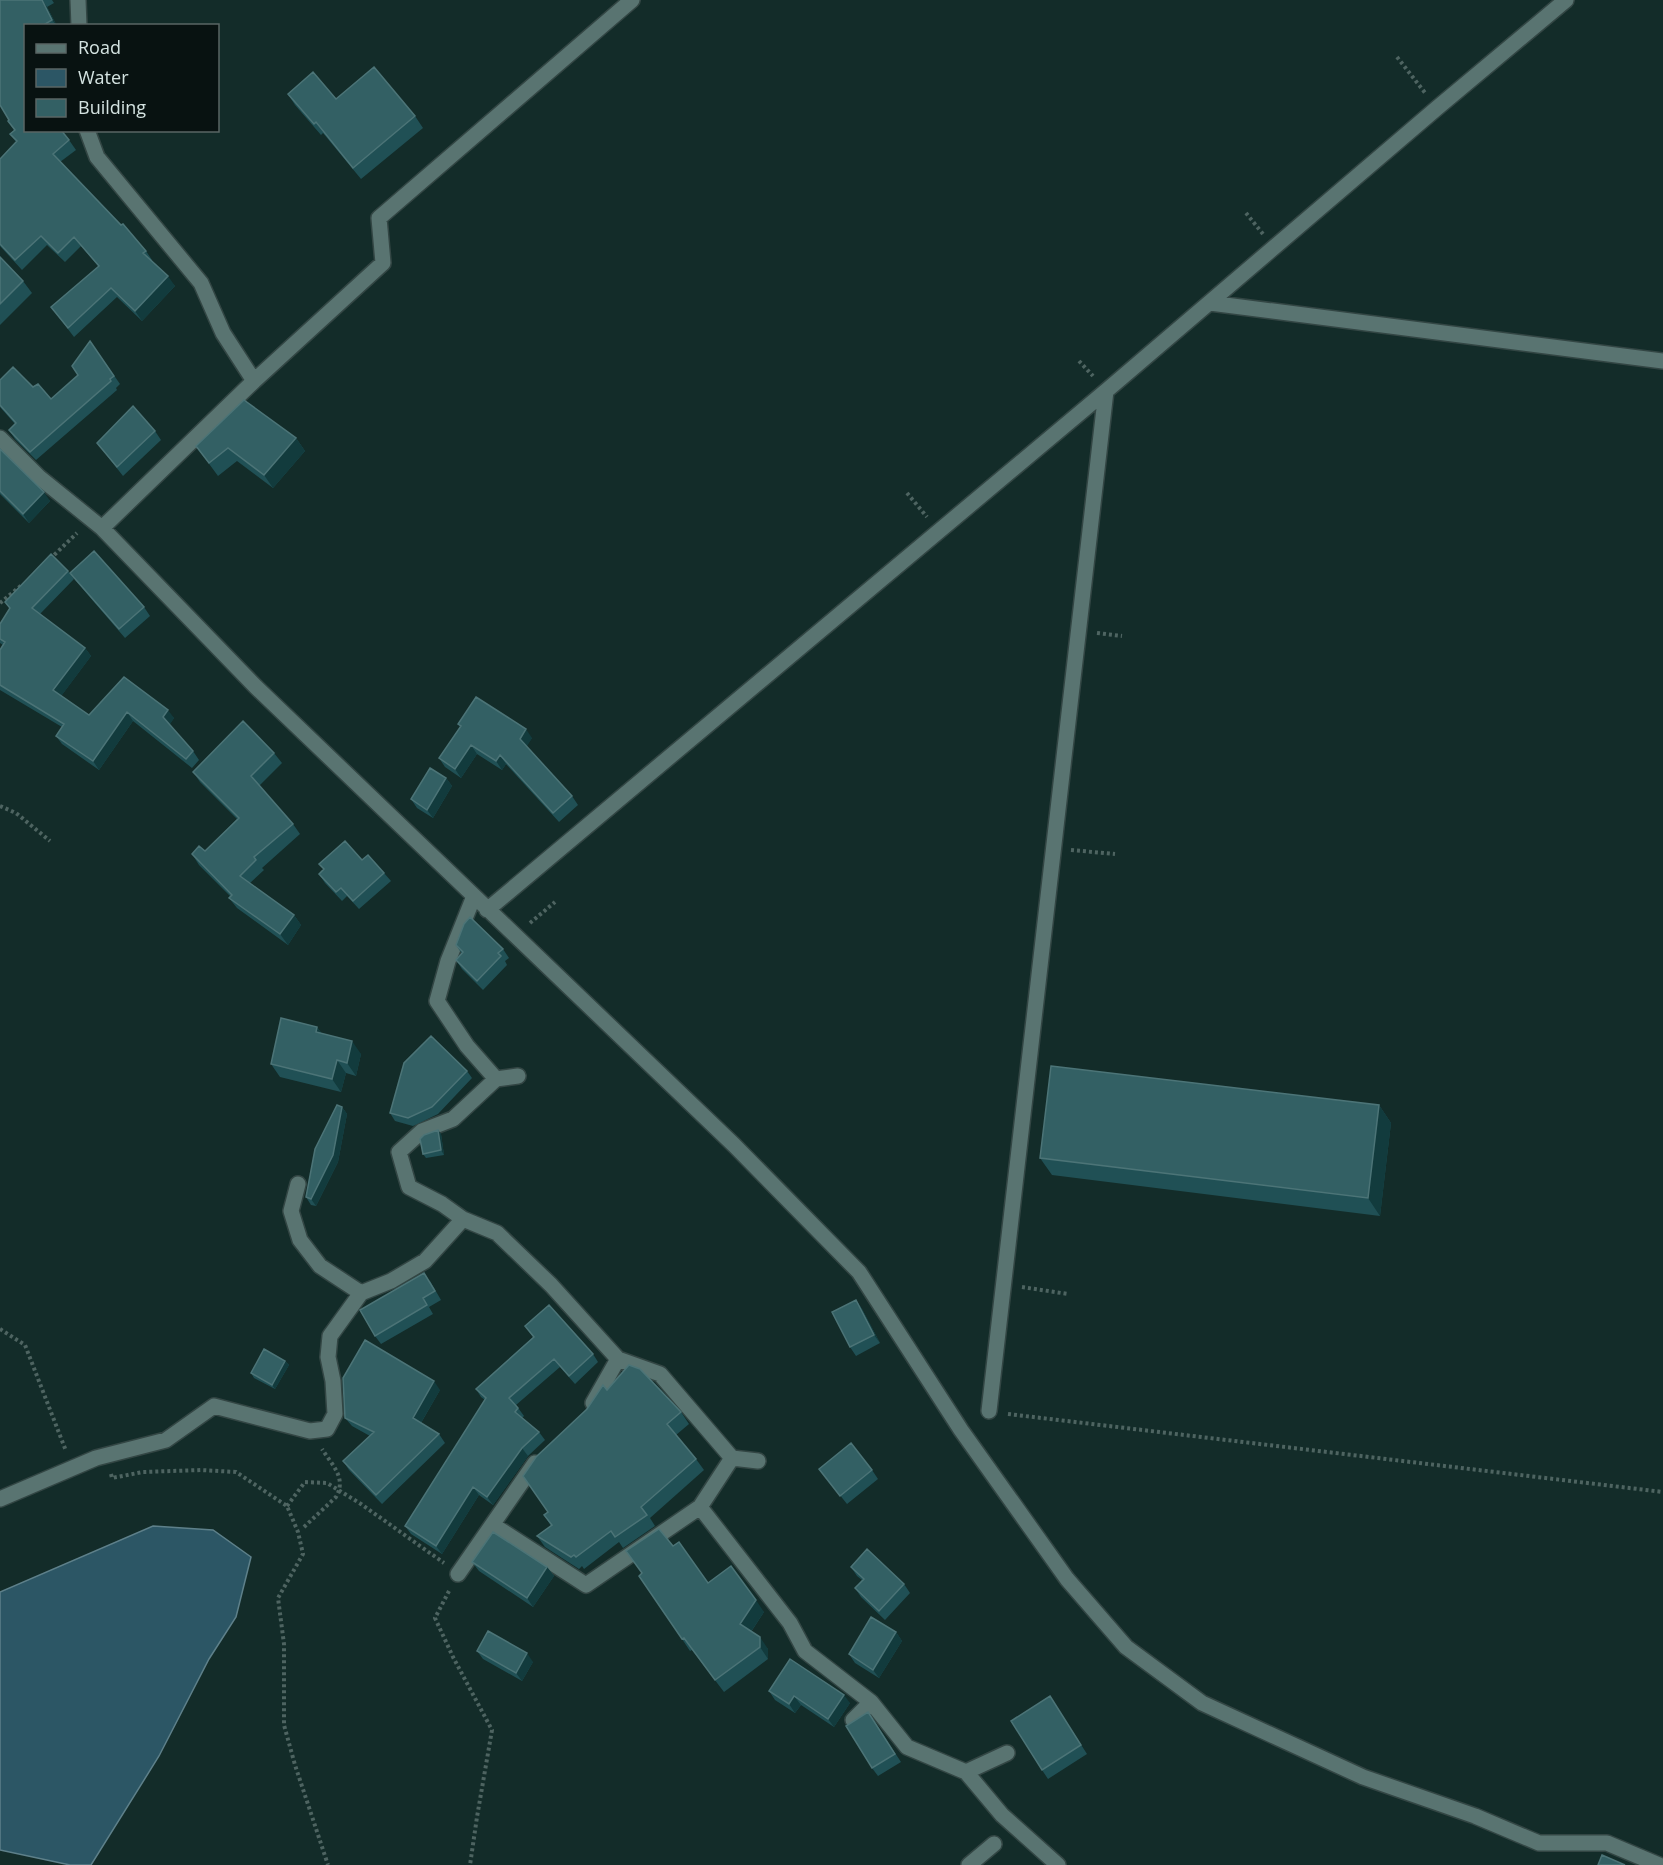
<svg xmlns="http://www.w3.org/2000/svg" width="1663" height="1865" viewBox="0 0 1663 1865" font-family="'Open Sans',sans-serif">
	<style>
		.water { fill: #2c5665; stroke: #5e808a; stroke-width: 1.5 }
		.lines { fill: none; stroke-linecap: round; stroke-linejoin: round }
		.minor-casing { stroke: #334644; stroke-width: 18 }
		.path { stroke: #4e6461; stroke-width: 4; stroke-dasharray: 3 3; stroke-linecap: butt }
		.minor { stroke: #597471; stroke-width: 15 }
		.wall { fill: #205055 }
		.shaded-wall { fill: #123b3d }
		.building { fill: #336064; stroke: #4c7477; stroke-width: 1.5 }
	</style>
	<rect width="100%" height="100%" fill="#132c29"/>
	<!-- water -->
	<path class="water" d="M 153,1526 L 213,1530 L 251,1557 L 236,1617 L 209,1659 L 159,1756 L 91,1865 L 70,1865 L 0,1850 L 0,1592 Z"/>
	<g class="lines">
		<defs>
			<path id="minor" d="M 78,0 L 79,26
				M 87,130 L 97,157 L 201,283 L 223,333 L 254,381
				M 1210,303 L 1663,361
				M 0,438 L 39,477 L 102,528 L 256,687 L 734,1145 L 859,1272 L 961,1430 L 1067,1579 L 1126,1647 L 1202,1703 L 1363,1777 L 1475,1816 L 1539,1843 L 1607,1843 L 1659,1865
				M 102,528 L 254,381 L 383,263 L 379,218 L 632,0
				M 487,910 L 1106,391 L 1437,108 L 1566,0
				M 496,1079 L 518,1076
				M 298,1184 L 291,1211 L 300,1240 L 320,1266 L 361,1293
				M 463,1219 L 497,1233 L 551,1285 L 618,1359 L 660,1374 L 732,1458 L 758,1461
				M 593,1403 L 618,1359
				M 989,1411 L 1106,391
				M 0,1499 L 96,1458 L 166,1440 L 214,1406 L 310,1431 L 327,1429 L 335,1414 L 333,1381 L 328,1357 L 330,1336 L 361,1293 L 391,1281 L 425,1261 L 463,1219 L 442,1204 L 409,1187 L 399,1152 L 422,1131 L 453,1119 L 496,1079 L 467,1046 L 437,1001 L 448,961 L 474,896
				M 700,1507 L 790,1623 L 805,1651 L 871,1702
				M 493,1525 L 586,1585 L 700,1507 L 732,1458
				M 458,1574 L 535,1463
				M 853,1720 L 871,1702 L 907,1747 L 966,1772 L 1002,1815 L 1058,1865
				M 966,1772 L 1007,1753
				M 969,1865 L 994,1844"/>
		</defs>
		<!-- minor casing -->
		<use href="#minor" class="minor-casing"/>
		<!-- path -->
		<path class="path" d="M 1397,57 L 1426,94
			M 1246,213 L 1263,234
			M 1079,361 L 1093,376
			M 907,493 L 927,517
			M 50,559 L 77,533
			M 0,603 L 23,584
			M 1097,633 L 1122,636
			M 0,806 L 16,813 L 50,841
			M 1071,850 L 1115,854
			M 530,923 L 555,902
			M 1022,1287 L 1068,1294
			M 0,1329 L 25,1345 L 66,1451
			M 1008,1414 L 1663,1492
			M 111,1474 L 112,1478 L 143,1472 L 201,1470 L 236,1472 L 287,1506 L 298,1532 L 303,1554 L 278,1598 L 284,1644 L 284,1725 L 295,1765 L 328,1865
			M 287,1506 L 305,1482 L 327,1483 L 361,1504 L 444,1563
			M 304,1527 L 336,1497 C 347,1478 332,1465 322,1449
			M 449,1591 L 435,1618 L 453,1657 L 492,1730 L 477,1817 L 470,1865"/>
		<!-- minor -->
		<use href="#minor" class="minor"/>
	</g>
	<!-- wall -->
	<path class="wall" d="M 0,0 L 52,0 L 54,3 L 47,7 L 57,26 L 26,26 L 26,130 L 69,140 L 76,150 L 60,162 L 146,251 L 152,260 L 151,261 L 175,286 L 142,321 L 117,297 L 74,337 L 51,307 L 99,267 L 81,246 L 65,262 L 47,245 L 22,270 L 0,246 L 0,159 L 16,142 L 10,134 L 14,130 L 8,121 L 9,120 Z
		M 288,94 L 336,99 L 415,116 L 423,128 L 361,179 L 323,133 L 321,135 L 295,105 Z
		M 0,257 L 23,281 L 32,293 L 0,325 Z
		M 90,341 L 120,384 L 116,388 L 117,390 L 36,460 L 15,439 L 9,430 L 15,424 L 0,407 L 0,380 L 33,387 L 51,399 L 78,375 Z
		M 155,431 L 161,440 L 123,476 L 97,443 Z
		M 296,438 L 305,451 L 273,488 L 237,461 L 218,476 L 196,446 Z
		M 0,449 L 50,501 L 29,523 L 0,494 Z
		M 68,571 L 74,579 L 40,614 L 85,648 L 91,656 L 61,696 L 89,715 L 124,677 L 174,718 L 169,725 L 193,751 L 199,760 L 192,768 L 133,721 L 99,770 L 62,744 L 56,736 L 62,727 L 0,690 L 0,650 L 3,645 L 0,643 L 0,624 L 10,609 L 5,602 Z
		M 70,573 L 144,607 L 150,616 L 125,638 L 76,581 Z
		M 458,724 L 532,738 L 526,746 L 572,796 L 578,805 L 559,822 L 506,764 L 502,770 L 477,754 L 461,778 L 445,767 L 439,758 L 460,727 Z
		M 274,753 L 282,763 L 259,786 L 293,824 L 300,834 L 262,868 L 264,870 L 250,883 L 294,915 L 301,925 L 288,945 L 237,908 L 229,898 L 230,896 L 199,865 L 192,854 L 205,851 L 237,819 L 200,782 L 193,772 Z
		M 446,778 L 452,786 L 433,818 L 417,808 L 411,799 Z
		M 362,860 L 384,873 L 391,881 L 359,909 L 347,896 L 342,901 L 325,883 L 319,874 L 324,870 L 319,864 Z
		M 456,945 L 503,949 L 509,958 L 505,961 L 507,965 L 483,990 L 462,969 L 456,960 L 462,954 Z
		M 317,1027 L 322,1034 L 361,1054 L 356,1076 L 346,1073 L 341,1092 L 280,1077 L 271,1064 Z
		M 467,1071 L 472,1078 L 438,1114 L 413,1126 L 395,1121 L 390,1113 Z
		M 1379,1105 L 1391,1123 L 1380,1216 L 1052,1175 L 1040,1158 Z
		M 342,1107 L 347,1114 L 338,1162 L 316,1206 L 311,1205 L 306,1197 Z
		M 438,1130 L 441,1134 L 444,1155 L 426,1158 L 423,1154 Z
		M 430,1281 L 441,1300 L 429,1307 L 433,1314 L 381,1344 L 375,1336 Z
		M 856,1300 L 862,1309 L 880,1343 L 856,1356 L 850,1347 Z
		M 525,1326 L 593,1354 L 598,1362 L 575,1384 L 560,1367 L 516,1405 L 524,1416 L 522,1418 L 539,1432 L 545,1440 L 528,1456 L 493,1505 L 479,1495 L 442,1554 L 411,1534 L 405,1526 L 485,1400 L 481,1397 L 476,1389 L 533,1337 Z
		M 285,1361 L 289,1365 L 275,1389 L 254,1378 L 251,1373 Z
		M 440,1390 L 421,1423 L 439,1434 L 445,1443 L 382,1504 L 349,1470 L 343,1461 L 370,1436 L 352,1426 L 345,1418 Z
		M 607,1390 L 681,1412 L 689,1424 L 676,1435 L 696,1459 L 704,1470 L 650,1518 L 655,1526 L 623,1548 L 619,1542 L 584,1569 L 582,1566 L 579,1569 L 545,1547 L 537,1536 L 551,1526 L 544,1515 L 548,1512 L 587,1409 Z
		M 819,1469 L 872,1470 L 878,1479 L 847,1504 Z
		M 673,1546 L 708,1583 L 764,1612 L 751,1632 L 768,1649 L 768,1659 L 724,1692 L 692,1650 L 690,1651 L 682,1639 Z
		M 472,1562 L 547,1567 L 554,1576 L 533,1607 L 479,1571 Z
		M 851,1567 L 904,1584 L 910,1593 L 885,1620 L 861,1597 L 855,1588 L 862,1580 L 857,1576 Z
		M 896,1632 L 902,1641 L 879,1678 L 855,1663 L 849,1654 Z
		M 477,1651 L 533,1662 L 522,1681 L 483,1659 Z
		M 769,1691 L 850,1703 L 834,1727 L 801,1705 L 795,1713 L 775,1700 Z
		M 1050,1696 L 1087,1754 L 1048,1779 L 1042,1770 Z
		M 868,1712 L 901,1762 L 878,1776 L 872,1768 Z"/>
	<!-- shaded-wall -->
	<path class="shaded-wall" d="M 42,0 L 47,7 L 57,26 L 52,20 Z
		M 168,276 L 175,286 L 142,321 L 135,311 Z
		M 296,438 L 305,451 L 273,488 L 264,475 Z
		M 44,492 L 50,501 L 29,523 L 23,514 Z
		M 85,648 L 91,656 L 59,699 L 53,690 Z
		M 168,710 L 174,718 L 169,726 L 163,717 Z
		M 127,712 L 133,721 L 99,770 L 93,761 Z
		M 526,729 L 532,738 L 526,748 L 520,739 Z
		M 471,745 L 477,754 L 461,778 L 455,769 Z
		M 500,755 L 506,764 L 502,770 L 496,761 Z
		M 446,778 L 452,786 L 433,818 L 427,810 Z
		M 294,915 L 301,925 L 288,945 L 280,934 Z
		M 317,1027 L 326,1040 L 316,1032 Z
		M 352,1041 L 361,1054 L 356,1076 L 347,1063 Z
		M 337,1060 L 346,1073 L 341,1092 L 332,1079 Z
		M 1379,1105 L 1391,1123 L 1380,1216 L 1368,1198 Z
		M 342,1107 L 347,1114 L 338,1162 L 316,1206 L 311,1199 Z
		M 438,1130 L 441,1134 L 444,1155 L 441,1150 Z
		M 856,1300 L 862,1309 L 880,1343 L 874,1335 Z
		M 285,1361 L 289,1365 L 275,1389 L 272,1385 Z
		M 434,1381 L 440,1390 L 419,1426 L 413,1418 Z
		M 522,1448 L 528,1456 L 493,1505 L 487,1497 Z
		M 473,1487 L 479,1495 L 442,1554 L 436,1546 Z
		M 547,1567 L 554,1576 L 533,1607 L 527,1598 Z
		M 756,1600 L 764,1612 L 748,1636 L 740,1624 Z
		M 896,1632 L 902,1641 L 879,1678 L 873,1670 Z
		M 760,1637 L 768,1649 L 768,1659 L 760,1647 Z
		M 527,1653 L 533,1662 L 522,1681 L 516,1673 Z
		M 844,1695 L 850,1703 L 834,1727 L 828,1719 Z
		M 794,1696 L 801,1705 L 795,1713 L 789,1704 Z"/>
	<!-- building -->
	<path class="building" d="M 0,0 L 42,0 L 52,20 L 42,26 L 26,26 L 26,130 L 61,130 L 69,140 L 53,154 L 121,225 L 123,224 L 146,251 L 143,253 L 168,276 L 135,311 L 111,288 L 68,328 L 51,307 L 99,266 L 74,237 L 58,253 L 41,236 L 15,260 L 0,244 L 0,159 L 17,141 L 10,134 L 15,130 L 8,121 L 9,120 L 0,105 Z
		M 374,67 L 415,116 L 353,168 L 316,122 L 314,124 L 288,94 L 313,72 L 336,99 Z
		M 0,257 L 23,281 L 0,304 Z
		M 90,341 L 114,376 L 110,379 L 111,381 L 30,452 L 9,430 L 16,423 L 0,405 L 0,380 L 13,367 L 33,387 L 38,384 L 51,399 L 78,375 L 72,366 Z
		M 244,400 L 296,438 L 264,475 L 228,448 L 209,463 L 196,446 Z
		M 133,406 L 155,431 L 117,467 L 97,443 Z
		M 0,449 L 44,492 L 23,514 L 0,491 Z
		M 94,551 L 144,607 L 119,629 L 70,573 Z
		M 51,554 L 68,571 L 32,608 L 85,648 L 53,690 L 89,715 L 124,677 L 168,710 L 163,717 L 193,751 L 186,759 L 127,712 L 93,761 L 56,736 L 64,724 L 0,685 L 0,650 L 5,642 L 0,639 L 0,624 L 10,608 L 5,602 Z
		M 476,697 L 526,729 L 520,739 L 572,796 L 553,813 L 500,755 L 496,761 L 471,745 L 455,769 L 439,758 L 461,726 L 458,724 Z
		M 243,721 L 274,753 L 251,776 L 293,824 L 254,857 L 256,860 L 240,876 L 294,915 L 280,934 L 229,898 L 232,895 L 192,854 L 199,846 L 205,851 L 239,818 L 193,772 Z
		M 430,768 L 446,778 L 427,810 L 411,799 Z
		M 345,841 L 362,860 L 368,855 L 384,873 L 353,901 L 341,888 L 336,892 L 319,874 L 324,869 L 319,864 Z
		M 470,917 L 503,949 L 498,953 L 501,956 L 477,981 L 456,960 L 463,952 L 456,945 L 464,924 Z
		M 281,1018 L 317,1027 L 316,1032 L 352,1041 L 347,1063 L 337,1060 L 332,1079 L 271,1064 Z
		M 431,1036 L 467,1071 L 432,1107 L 408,1118 L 390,1113 L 404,1063 Z
		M 1051,1066 L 1379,1105 L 1368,1198 L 1040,1158 Z
		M 337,1105 L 342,1107 L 333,1155 L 311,1199 L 306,1197 L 315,1149 Z
		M 438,1130 L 441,1150 L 423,1154 L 420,1139 L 424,1135 Z
		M 424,1273 L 435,1291 L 423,1298 L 427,1305 L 375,1336 L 360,1310 Z
		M 856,1300 L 874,1335 L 850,1347 L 832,1312 Z
		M 549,1305 L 593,1354 L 569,1376 L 554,1359 L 509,1398 L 518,1408 L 515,1412 L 539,1432 L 522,1448 L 487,1497 L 473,1487 L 436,1546 L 405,1526 L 486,1398 L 476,1389 L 534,1337 L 525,1326 Z
		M 365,1340 L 434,1381 L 413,1418 L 439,1434 L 376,1495 L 343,1461 L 374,1432 L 345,1418 L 343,1378 Z
		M 264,1349 L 285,1361 L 272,1385 L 251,1373 Z
		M 629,1365 L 640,1369 L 681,1412 L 667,1424 L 696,1459 L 641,1507 L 647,1515 L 615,1537 L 611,1531 L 576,1557 L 574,1555 L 571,1557 L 537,1536 L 552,1525 L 544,1515 L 548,1512 L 523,1476 L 536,1457 L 587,1409 L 603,1385 L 607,1390 Z
		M 851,1443 L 872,1470 L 840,1496 L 819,1469 Z
		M 659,1529 L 673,1546 L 679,1542 L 708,1583 L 731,1566 L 756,1600 L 740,1624 L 760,1637 L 760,1647 L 715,1680 L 684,1638 L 682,1639 L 639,1576 L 642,1573 L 626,1551 Z
		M 493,1532 L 547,1567 L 527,1598 L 472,1562 Z
		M 867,1549 L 904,1584 L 879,1611 L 855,1588 L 864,1579 L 851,1567 Z
		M 871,1617 L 896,1632 L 873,1670 L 849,1654 Z
		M 488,1631 L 527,1653 L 516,1673 L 477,1651 Z
		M 790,1659 L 844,1695 L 828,1719 L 794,1696 L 789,1704 L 769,1691 Z
		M 1050,1696 L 1081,1745 L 1042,1770 L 1011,1721 Z
		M 868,1712 L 895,1754 L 872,1768 L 846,1726 Z
		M 1602,1855 L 1625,1865 L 1598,1865 Z"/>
	<!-- legend -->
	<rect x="24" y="24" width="195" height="108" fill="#081211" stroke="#5a6664" stroke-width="1.5"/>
	<rect x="36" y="44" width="30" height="9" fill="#597471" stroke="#5a6664" stroke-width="1.5"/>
	<text x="78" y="54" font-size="18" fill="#d4e3e1">Road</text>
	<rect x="36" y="69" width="30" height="18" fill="#2c5665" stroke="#5a6664" stroke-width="1.5"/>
	<text x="78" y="84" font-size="18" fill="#d4e3e1">Water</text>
	<rect x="36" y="99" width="30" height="18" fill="#336064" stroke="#5a6664" stroke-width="1.5"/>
	<text x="78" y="114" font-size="18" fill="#d4e3e1">Building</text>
</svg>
